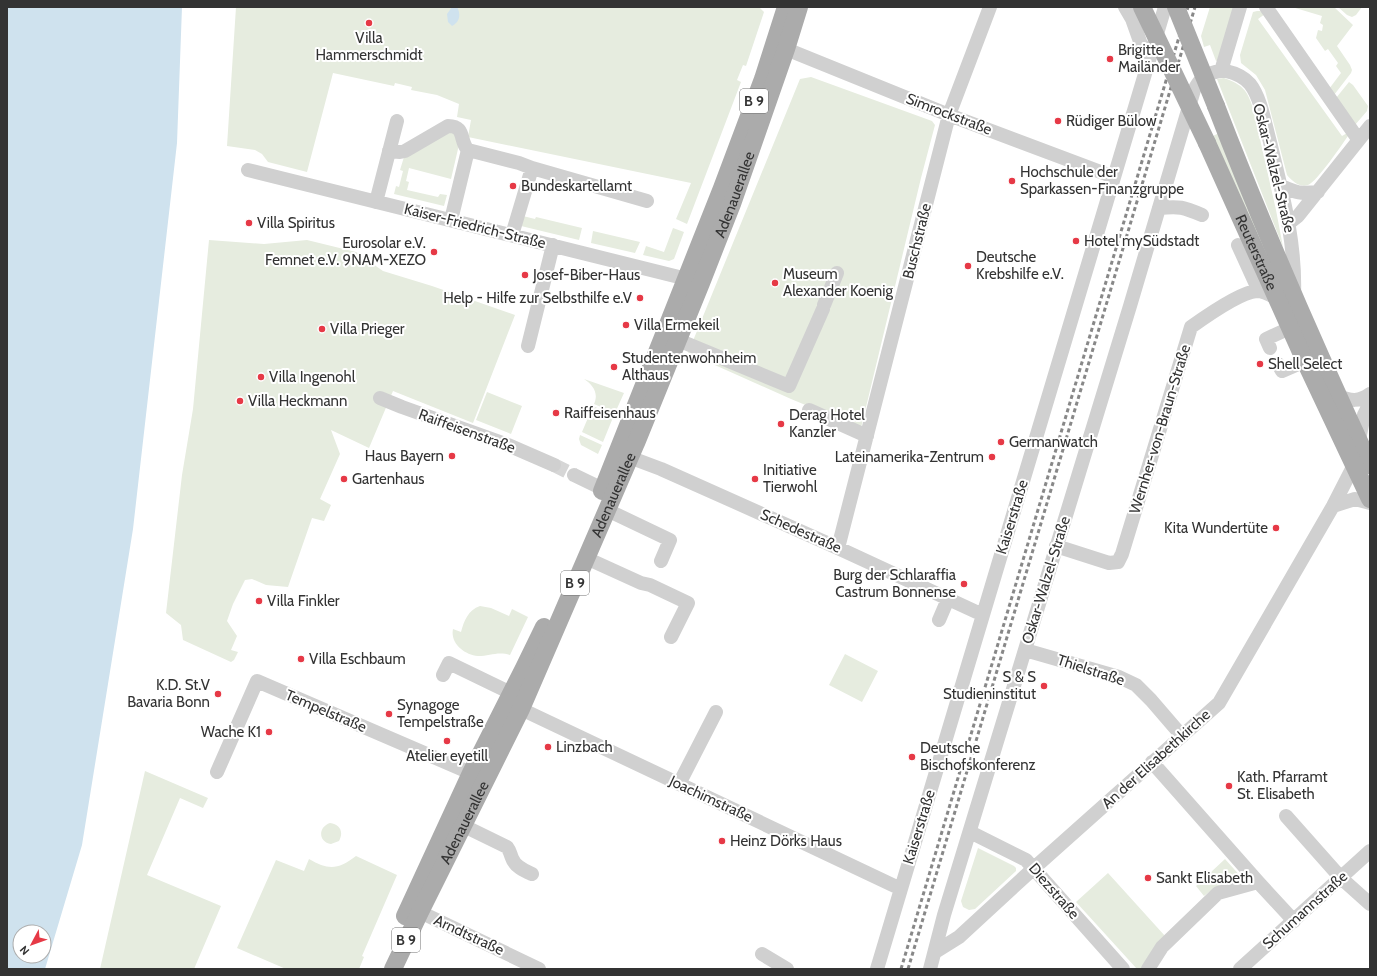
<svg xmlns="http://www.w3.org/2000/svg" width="1377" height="976" viewBox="0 0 1377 976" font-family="Cabin,sans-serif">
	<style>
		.green { fill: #e6ecdf }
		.water { fill: #cfe2ee; fill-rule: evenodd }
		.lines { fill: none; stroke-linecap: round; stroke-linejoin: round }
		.minor-tunnel { stroke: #d6d6d6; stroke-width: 14; stroke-dasharray: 14 7; stroke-linecap: butt }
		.minor { stroke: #d0d0d0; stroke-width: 14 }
		.major { stroke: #ababab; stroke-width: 18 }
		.rail { stroke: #888; stroke-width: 3; stroke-dasharray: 4 3; stroke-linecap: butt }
		.major-bridge { stroke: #ababab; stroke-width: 18 }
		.poi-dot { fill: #e63946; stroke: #fff; stroke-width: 1.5 }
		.labels { text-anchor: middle; stroke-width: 4; stroke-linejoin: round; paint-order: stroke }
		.shield { fill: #fff; stroke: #707070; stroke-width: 1 }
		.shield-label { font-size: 14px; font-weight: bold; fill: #333 }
		.poi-label { font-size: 15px; fill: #333; stroke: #fff; text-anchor: start }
		.street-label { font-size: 15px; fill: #333; stroke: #fff }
	</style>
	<rect width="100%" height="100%" fill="#fff"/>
	<!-- green -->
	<path class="green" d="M 236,7 L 759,7 L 764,12 L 746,66 L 743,65 L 737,80 L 741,82 L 687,224 L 676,219 L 691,183 L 468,137 L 471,120 L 457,117 L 459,104 L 437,95 L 411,90 L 412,87 L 395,83 L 394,86 L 333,73 L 307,172 L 268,162 L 262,154 L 255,150 L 227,146 Z
		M 1210,7 L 1236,7 L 1219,60 L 1216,61 L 1210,45 L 1204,47 L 1201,36 Z
		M 1292,7 L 1334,7 L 1353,25 L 1337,46 L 1350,65 L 1352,70 L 1351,73 L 1334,95 L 1329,89 L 1341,73 L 1336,66 L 1338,63 L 1328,49 L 1325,51 L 1316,38 L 1318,30 L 1322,31 L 1323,25 L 1320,23 L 1322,16 Z
		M 1338,7 L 1362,7 L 1356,15 L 1352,17 L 1347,15 Z
		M 1257,11 L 1260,11 L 1265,14 L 1258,19 L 1342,136 L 1349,132 L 1350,133 C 1343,143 1317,182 1308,185 C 1300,188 1292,181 1287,175 L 1265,90 L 1256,75 L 1241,63 L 1240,55 L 1253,12 Z
		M 811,77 L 932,121 L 935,125 L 921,178 L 861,428 L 791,399 L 688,353 L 800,79 Z
		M 1224,78 C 1243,85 1247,90 1253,108 L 1276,210 L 1283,247 L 1217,79 Z
		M 1349,82 L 1353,85 L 1368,106 L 1367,111 L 1355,125 L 1336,98 Z
		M 447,131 L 454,133 L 458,140 L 458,149 L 451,179 L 409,168 L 406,181 L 409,182 L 407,190 L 438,197 L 440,194 L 447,195 L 444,206 L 394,194 L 396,186 L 399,187 L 403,171 L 400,170 L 404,157 Z
		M 1219,133 L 1280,283 L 1211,137 Z
		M 523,216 L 535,219 L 536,217 L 582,228 L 579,240 L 521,226 Z
		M 673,228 L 684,232 L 674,259 L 669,261 L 643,255 L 646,246 L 664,252 Z
		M 593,231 L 640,242 L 635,253 L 591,243 Z
		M 209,240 L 264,244 L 307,240 L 356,252 L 383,271 L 432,286 L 515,315 L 473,423 L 393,391 L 369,448 L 331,430 L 340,454 L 320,499 L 331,505 L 324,521 L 312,518 L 288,587 L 266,585 L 252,579 L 245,580 L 233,604 L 227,621 L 237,636 L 231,650 L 238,652 L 234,660 L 231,662 L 183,640 L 181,625 L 166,613 L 182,475 L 193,409 Z
		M 584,379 L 624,393 L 615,413 L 594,404 C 599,393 593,385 584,379 Z
		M 487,392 L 522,406 L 511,434 L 476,420 Z
		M 593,406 L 614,415 L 603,442 L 582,432 Z
		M 580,435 L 602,445 L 598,454 L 581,445 L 579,439 Z
		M 480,606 L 491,608 L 509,616 L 512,609 L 528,617 L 510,655 C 498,651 490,656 478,656 C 464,655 450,643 453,629 L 461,632 C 464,621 468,610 480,606 Z
		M 845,654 L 878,671 L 862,702 L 829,685 Z
		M 145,771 L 208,798 L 203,808 L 180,798 L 147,875 L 221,906 L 194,969 L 100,969 Z
		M 330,823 C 340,824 344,832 339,841 L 331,844 C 318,842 318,827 330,823 Z
		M 978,848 L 1014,866 L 1016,868 L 1016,871 L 975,909 L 969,910 L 963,907 L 961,901 Z
		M 356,856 L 397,875 L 362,956 L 364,957 L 359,969 L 286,969 L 237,948 L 276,860 L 304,871 L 309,859 C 328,870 338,870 356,856 Z
		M 1225,859 L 1243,879 C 1228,881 1216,886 1204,896 L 1196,886 Z
		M 1108,873 L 1165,936 L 1143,969 L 1137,969 L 1076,902 Z"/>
	<!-- water -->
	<path class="water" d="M 7,7 L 182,7 L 177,143 L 133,529 L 82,845 L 45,969 L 7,969 ZM 20,932 L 44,932 L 44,956 L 20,956 Z
		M 452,7 L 457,7 C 461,14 460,22 452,26 L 448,22 L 447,14 Z"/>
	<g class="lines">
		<!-- minor-tunnel -->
		<path class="minor-tunnel" d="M 554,465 L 574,475"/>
		<!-- minor -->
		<path class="minor" d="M 1125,7 L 1132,19 L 1148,64
			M 1266,7 L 1358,139
			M 786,49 L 949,115 L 1114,177
			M 1221,71 L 1240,7
			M 389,151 L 400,152 L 405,151 L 448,126 C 466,126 459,141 468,150 L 519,163 L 532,168
			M 248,170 L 695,281
			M 1281,186 C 1297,193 1300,194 1318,192
			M 376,202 L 397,121
			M 1159,208 C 1180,206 1183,207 1202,215
			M 451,220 L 468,150
			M 1289,223 L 1298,216 L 1370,126
			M 512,235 L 532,168 L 647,201
			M 1238,245 L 1259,291
			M 824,305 L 837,273
			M 678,340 L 789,386 L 823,309
			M 528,346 L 553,245
			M 1270,348 L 1266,339 L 1290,328
			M 1278,364 L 1282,371 L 1305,361
			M 1338,396 C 1351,401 1359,402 1370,394
			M 380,398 L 402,407 L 508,445 L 554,465
			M 809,410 L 867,436
			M 621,454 L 661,469 L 838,548 L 983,615
			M 574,475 L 603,489
			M 1333,506 L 1355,499 L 1370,503
			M 607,510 L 670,540 L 661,561
			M 1056,546 L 1109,563 L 1118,562 L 1122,554 L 1191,327 C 1205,317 1241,292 1257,291 C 1264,291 1272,296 1278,299
			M 838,548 L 949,115 L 990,7
			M 586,558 L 641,583 L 650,585 L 688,603 L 671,637
			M 939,620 L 948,599
			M 1025,650 L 1119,677 L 1136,685 L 1151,700 L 1182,736
			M 443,675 L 449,663 L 511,693
			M 521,709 L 901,889
			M 1152,762 L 1258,882 L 1294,921
			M 217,772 L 257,681 L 480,777
			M 679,784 L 716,712
			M 1286,816 L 1341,878 L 1370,904
			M 464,826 L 507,847 C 510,851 510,853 512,858 C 515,867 525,871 532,874
			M 970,832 L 1026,860 L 1123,969
			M 420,912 L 539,969
			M 935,952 L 959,937 L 1034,868 L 1219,703 L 1333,506 L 1354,465 L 1364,415 L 1370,403
			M 762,954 L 787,969
			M 877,969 L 1165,7
			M 930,969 L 944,915 L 1130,306 L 1194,90 C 1196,87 1198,82 1201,80 C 1206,74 1218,70 1226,71 C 1235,73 1244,77 1250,84 C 1261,98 1265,124 1270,142 C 1282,192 1296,242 1294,295
			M 1148,969 L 1162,947 L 1218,893 L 1258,882
			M 1240,969 L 1370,851"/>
		<!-- major -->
		<g class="major">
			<path d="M 1216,106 C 1263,228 1315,347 1370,465"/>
			<path id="s1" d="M 1207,143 L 1305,361 L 1370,499"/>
			<path d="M 602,491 L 722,188 L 763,79 L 786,7"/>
			<path d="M 405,916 L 471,773 L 524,668 L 544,627"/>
			<path id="s2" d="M 393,969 L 420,912 L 521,709 L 636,443 L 701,283 L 732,204 L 786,49 L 799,7"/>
		</g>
		<!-- rail -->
		<path class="rail" d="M 901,969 L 1188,7
			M 908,969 L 1195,7"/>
		<!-- major-bridge -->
		<path class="major-bridge" d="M 1142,7 L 1207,143
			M 1176,7 L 1216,106"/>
	</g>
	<!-- markers -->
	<g class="poi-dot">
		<circle cx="369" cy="23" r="4"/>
		<circle cx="1110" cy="59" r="4"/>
		<circle cx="1058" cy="121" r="4"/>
		<circle cx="1012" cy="181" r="4"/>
		<circle cx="513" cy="186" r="4"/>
		<circle cx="249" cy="223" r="4"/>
		<circle cx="1076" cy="241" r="4"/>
		<circle cx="434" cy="252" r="4"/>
		<circle cx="968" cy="266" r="4"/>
		<circle cx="525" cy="275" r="4"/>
		<circle cx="775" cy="283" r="4"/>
		<circle cx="640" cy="298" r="4"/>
		<circle cx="626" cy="325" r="4"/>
		<circle cx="322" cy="329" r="4"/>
		<circle cx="1260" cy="364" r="4"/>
		<circle cx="614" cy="367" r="4"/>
		<circle cx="261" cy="377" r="4"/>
		<circle cx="240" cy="401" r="4"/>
		<circle cx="556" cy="413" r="4"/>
		<circle cx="781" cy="424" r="4"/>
		<circle cx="1001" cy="442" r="4"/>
		<circle cx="452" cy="456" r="4"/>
		<circle cx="992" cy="457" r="4"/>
		<circle cx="344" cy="479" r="4"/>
		<circle cx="755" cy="479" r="4"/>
		<circle cx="1276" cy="528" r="4"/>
		<circle cx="964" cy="584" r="4"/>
		<circle cx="259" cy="601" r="4"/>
		<circle cx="301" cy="659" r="4"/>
		<circle cx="1044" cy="686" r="4"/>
		<circle cx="218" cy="694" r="4"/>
		<circle cx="389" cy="714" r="4"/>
		<circle cx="269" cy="732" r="4"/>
		<circle cx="447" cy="741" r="4"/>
		<circle cx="548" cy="747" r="4"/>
		<circle cx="912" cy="757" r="4"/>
		<circle cx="1229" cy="786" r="4"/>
		<circle cx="722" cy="841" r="4"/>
		<circle cx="1148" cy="878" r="4"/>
	</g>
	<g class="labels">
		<!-- shield labels -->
		<g class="shield">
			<rect x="740" y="89" width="28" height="24" rx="3"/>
			<rect x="561" y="571" width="28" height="24" rx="3"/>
			<rect x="392" y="928" width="28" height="24" rx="3"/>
		</g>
		<g class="shield-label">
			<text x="754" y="106">B 9</text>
			<text x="575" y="588">B 9</text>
			<text x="406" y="945">B 9</text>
		</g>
		<!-- poi labels -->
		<g class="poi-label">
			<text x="369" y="43" text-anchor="middle">Villa<tspan x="369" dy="17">Hammerschmidt</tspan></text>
			<text x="1118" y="55">Brigitte<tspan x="1118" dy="17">Mailänder</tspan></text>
			<text x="1066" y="126">Rüdiger Bülow</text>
			<text x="1020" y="177">Hochschule der<tspan x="1020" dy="17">Sparkassen-Finanzgruppe</tspan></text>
			<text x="521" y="191">Bundeskartellamt</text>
			<text x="257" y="228">Villa Spiritus</text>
			<text x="1084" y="246">Hotel mySüdstadt</text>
			<text x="426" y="248" text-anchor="end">Eurosolar e.V.<tspan x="426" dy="17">Femnet e.V. 9NAM-XEZO</tspan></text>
			<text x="976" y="262">Deutsche<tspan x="976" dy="17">Krebshilfe e.V.</tspan></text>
			<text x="783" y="279">Museum<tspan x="783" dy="17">Alexander Koenig</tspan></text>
			<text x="533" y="280">Josef-Biber-Haus</text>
			<text x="632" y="303" text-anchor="end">Help - Hilfe zur Selbsthilfe e.V</text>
			<text x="634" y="330">Villa Ermekeil</text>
			<text x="330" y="334">Villa Prieger</text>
			<text x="622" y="363">Studentenwohnheim<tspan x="622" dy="17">Althaus</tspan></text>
			<text x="1268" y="369">Shell Select</text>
			<text x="269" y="382">Villa Ingenohl</text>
			<text x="248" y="406">Villa Heckmann</text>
			<text x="564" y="418">Raiffeisenhaus</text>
			<text x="789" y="420">Derag Hotel<tspan x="789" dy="17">Kanzler</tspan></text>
			<text x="1009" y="447">Germanwatch</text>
			<text x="444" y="461" text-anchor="end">Haus Bayern</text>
			<text x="984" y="462" text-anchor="end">Lateinamerika-Zentrum</text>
			<text x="763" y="475">Initiative<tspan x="763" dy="17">Tierwohl</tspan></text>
			<text x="352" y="484">Gartenhaus</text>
			<text x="1268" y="533" text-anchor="end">Kita Wundertüte</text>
			<text x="956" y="580" text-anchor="end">Burg der Schlaraffia<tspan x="956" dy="17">Castrum Bonnense</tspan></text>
			<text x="267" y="606">Villa Finkler</text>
			<text x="309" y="664">Villa Eschbaum</text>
			<text x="1036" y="682" text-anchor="end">S &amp; S<tspan x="1036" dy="17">Studieninstitut</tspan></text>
			<text x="210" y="690" text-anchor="end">K.D. St.V<tspan x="210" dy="17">Bavaria Bonn</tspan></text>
			<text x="397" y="710">Synagoge<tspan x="397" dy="17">Tempelstraße</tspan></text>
			<text x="261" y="737" text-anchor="end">Wache K1</text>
			<text x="556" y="752">Linzbach</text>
			<text x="920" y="753">Deutsche<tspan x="920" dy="17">Bischofskonferenz</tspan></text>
			<text x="447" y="761" text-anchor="middle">Atelier eyetill</text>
			<text x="1237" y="782">Kath. Pfarramt<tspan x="1237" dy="17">St. Elisabeth</tspan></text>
			<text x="730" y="846">Heinz Dörks Haus</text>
			<text x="1156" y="883">Sankt Elisabeth</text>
		</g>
		<!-- street labels -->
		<g class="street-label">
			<text transform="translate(949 114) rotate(21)" y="5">Simrockstraße</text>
			<text transform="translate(1274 168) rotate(76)" y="5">Oskar-Walzel-Straße</text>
			<text dy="5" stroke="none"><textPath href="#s2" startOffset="847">Adenauerallee</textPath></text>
			<text transform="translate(475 226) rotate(14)" y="5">Kaiser-Friedrich-Straße</text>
			<text transform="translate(917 241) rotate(-76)" y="5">Buschstraße</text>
			<text dy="5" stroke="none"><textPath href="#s1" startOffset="120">Reuterstraße</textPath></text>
			<text transform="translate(1160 429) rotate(-73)" y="5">Wernher-von-Braun-Straße</text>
			<text transform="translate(467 431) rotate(20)" y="5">Raiffeisenstraße</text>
			<text dy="5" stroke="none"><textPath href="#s2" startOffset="523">Adenauerallee</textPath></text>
			<text transform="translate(1012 517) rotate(-73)" y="5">Kaiserstraße</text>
			<text transform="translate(801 531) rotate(24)" y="5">Schedestraße</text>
			<text transform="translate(1046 580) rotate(-73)" y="5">Oskar-Walzel-Straße</text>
			<text transform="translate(1091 670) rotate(18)" y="5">Thielstraße</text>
			<text transform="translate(326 711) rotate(23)" y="5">Tempelstraße</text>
			<text transform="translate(1156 759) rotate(-42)" y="5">An der Elisabethkirche</text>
			<text transform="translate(711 799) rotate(25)" y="5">Joachimstraße</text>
			<text dy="5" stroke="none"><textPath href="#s2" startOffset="163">Adenauerallee</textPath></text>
			<text transform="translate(919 827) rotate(-73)" y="5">Kaiserstraße</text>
			<text transform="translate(1054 891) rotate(49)" y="5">Diezstraße</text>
			<text transform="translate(1305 910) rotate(-42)" y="5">Schumannstraße</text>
			<text transform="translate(469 935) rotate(25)" y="5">Arndtstraße</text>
		</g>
	</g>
	<!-- border -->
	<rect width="1377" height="976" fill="none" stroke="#333333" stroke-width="16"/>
	<!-- north arrow -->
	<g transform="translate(32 944) rotate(229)"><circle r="19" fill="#ffffff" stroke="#adadad"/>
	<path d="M0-3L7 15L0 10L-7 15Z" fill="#e63946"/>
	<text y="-6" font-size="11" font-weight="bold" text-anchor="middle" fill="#333333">N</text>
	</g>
</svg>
